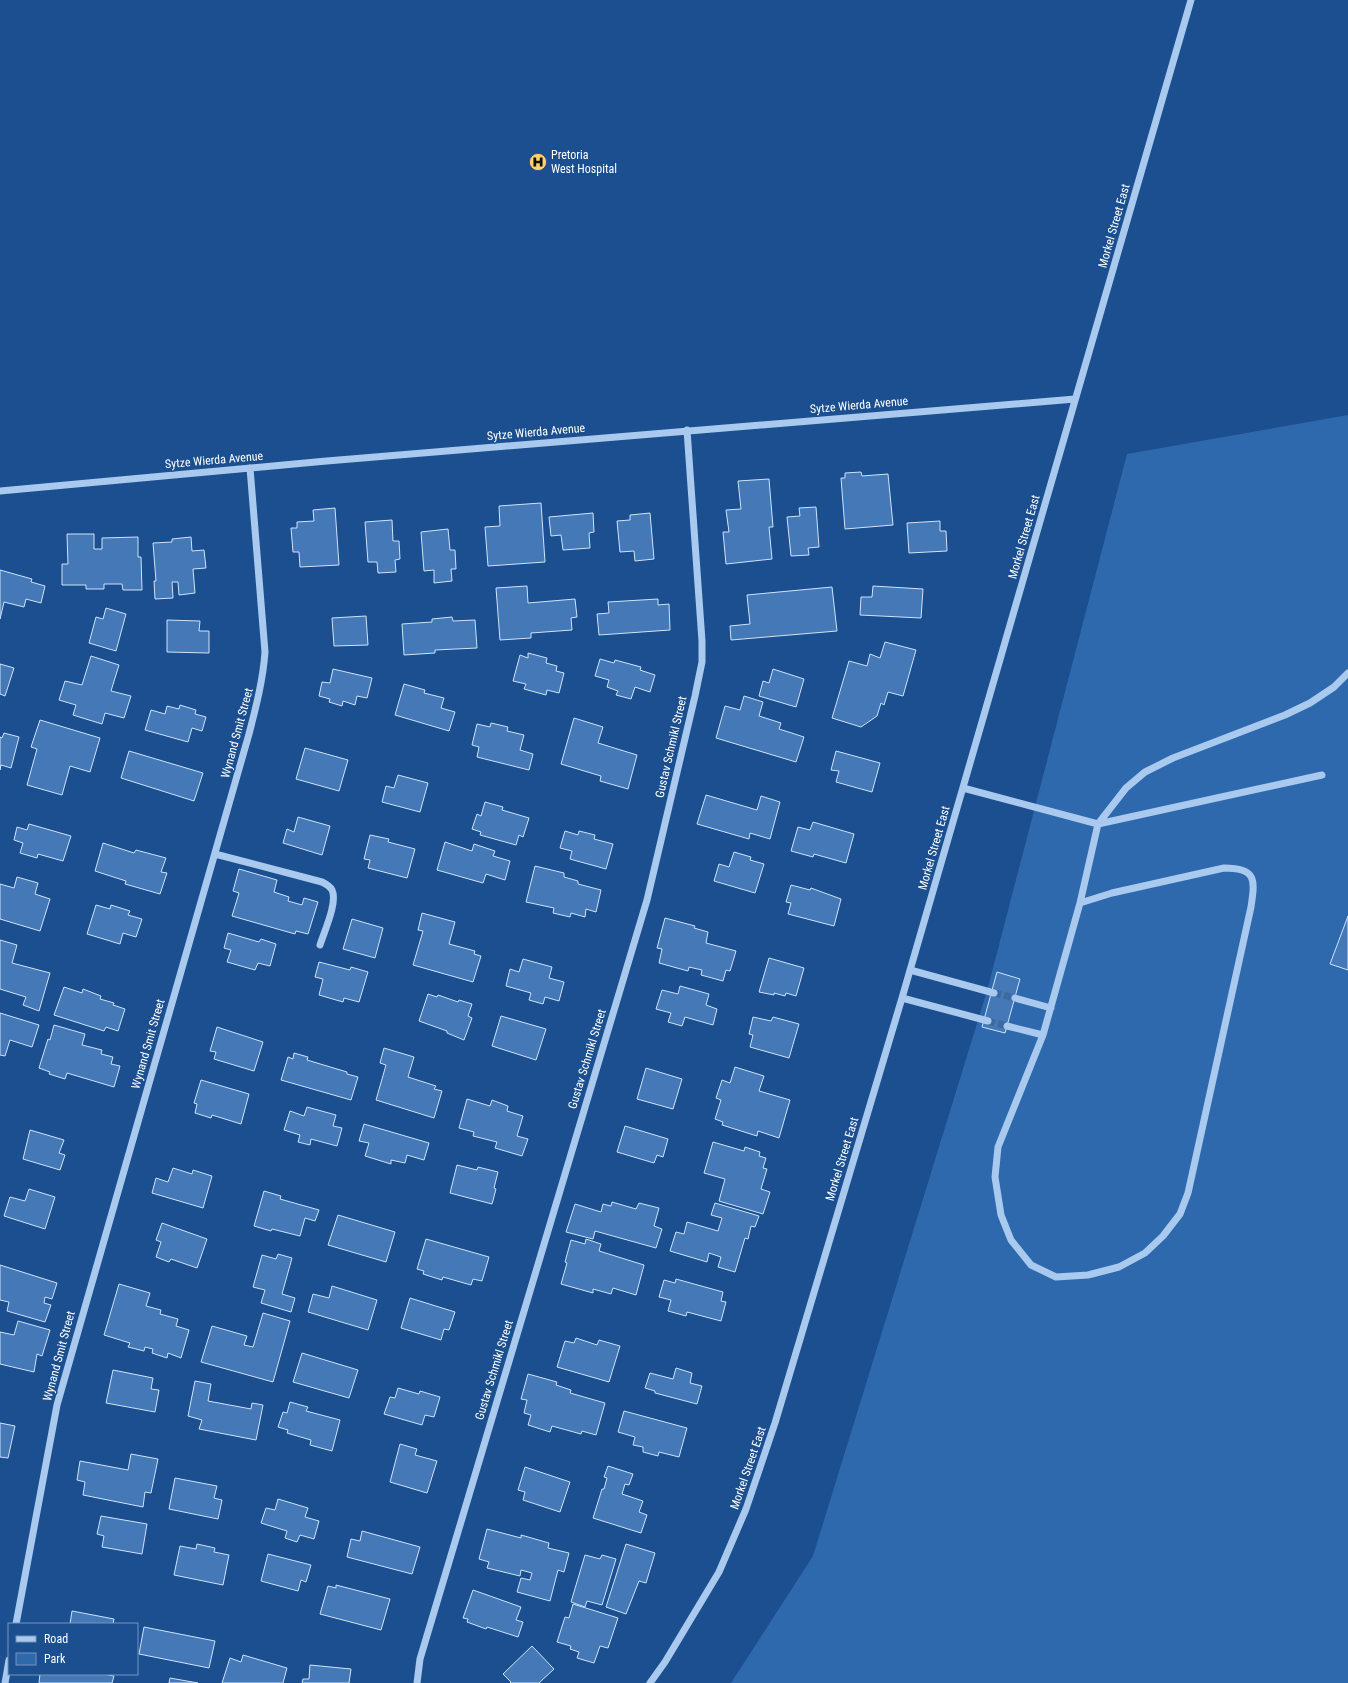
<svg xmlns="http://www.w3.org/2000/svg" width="1348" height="1683" viewBox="0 0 1348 1683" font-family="'Roboto Condensed',sans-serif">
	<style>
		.green { fill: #2e69ad }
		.building { fill: #4478b7; stroke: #cfe3fa }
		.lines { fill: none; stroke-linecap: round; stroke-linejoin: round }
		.minor-tunnel { stroke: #3d69a0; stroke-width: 7; stroke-dasharray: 7 3.5; stroke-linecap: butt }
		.minor { stroke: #a9c9ee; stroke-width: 7 }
		.labels { text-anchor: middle; stroke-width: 3; stroke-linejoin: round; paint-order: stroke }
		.poi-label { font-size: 12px; fill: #fff; stroke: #1b4f8f; text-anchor: start }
		.street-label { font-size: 12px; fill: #fff; stroke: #1b4f8f }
	</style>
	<rect width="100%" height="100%" fill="#1b4f8f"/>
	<!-- green -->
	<path class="green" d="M 1348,415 L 1348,1683 L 731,1683 L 813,1556 L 987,991 L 1127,454 Z"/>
	<!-- building -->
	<path class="building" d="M 861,472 L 862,476 L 888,474 L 893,525 L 845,529 L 841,478 L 845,478 L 845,473 Z
		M 769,479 L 773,527 L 769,527 L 772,559 L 726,564 L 723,532 L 729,532 L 726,510 L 741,509 L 738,481 Z
		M 541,503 L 545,562 L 488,566 L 485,527 L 500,526 L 499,506 Z
		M 816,507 L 819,547 L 808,548 L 809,555 L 791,556 L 787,517 L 800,516 L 799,508 Z
		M 335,508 L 339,565 L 300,567 L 299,552 L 293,552 L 291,528 L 297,528 L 297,522 L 314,521 L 313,510 Z
		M 593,513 L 594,532 L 589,533 L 590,548 L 563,550 L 561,535 L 551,536 L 549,517 Z
		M 650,513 L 654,559 L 635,561 L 634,551 L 620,552 L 617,521 L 630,520 L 630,515 Z
		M 392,520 L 393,541 L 399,541 L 400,559 L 395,560 L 396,572 L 378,573 L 377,562 L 368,562 L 365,522 Z
		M 940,521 L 940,531 L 946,531 L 947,551 L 909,553 L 907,523 Z
		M 448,529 L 450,550 L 455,550 L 456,569 L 451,569 L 452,581 L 434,583 L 434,570 L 424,571 L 421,532 Z
		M 67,534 L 94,534 L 94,549 L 102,549 L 102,538 L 138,537 L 138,557 L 141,557 L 142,590 L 123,590 L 122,584 L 104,584 L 104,589 L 86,589 L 86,585 L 62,585 L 62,564 L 68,564 Z
		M 191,537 L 192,551 L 204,550 L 206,568 L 193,569 L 195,593 L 179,595 L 178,582 L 172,582 L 173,598 L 155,599 L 154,581 L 156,581 L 153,543 L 172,542 L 172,539 Z
		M 0,570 L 32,579 L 31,582 L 45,586 L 41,603 L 26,599 L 24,607 L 4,602 L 0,619 Z
		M 527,586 L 528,603 L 575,599 L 577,617 L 571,618 L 572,630 L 531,633 L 531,638 L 500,640 L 496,588 Z
		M 873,586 L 923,589 L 921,618 L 860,615 L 861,597 L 872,597 Z
		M 832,587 L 837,631 L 731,640 L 730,626 L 750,624 L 747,595 Z
		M 658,599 L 658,605 L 669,604 L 670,630 L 599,635 L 597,614 L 609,613 L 608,602 Z
		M 106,608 L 126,614 L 116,651 L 89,643 L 96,617 L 103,619 Z
		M 366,616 L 368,645 L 334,646 L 332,618 Z
		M 452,617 L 453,621 L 475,620 L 477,648 L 435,650 L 435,653 L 404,655 L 402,624 L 432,622 L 432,619 Z
		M 167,620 L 200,621 L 199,631 L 209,631 L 209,653 L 167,652 Z
		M 885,642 L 916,650 L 903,696 L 888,692 L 884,705 L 881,703 L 877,716 L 861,727 L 832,718 L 849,661 L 867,666 L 870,654 L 880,658 Z
		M 528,653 L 547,658 L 546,663 L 557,666 L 556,671 L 564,673 L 559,693 L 547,690 L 546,695 L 524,689 L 526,684 L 513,681 L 520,655 L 528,658 Z
		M 91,656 L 119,665 L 111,691 L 131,696 L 124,718 L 105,713 L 102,724 L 73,715 L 76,705 L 59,700 L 65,681 L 82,685 Z
		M 600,659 L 614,663 L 615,660 L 641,667 L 640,670 L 655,675 L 650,692 L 635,687 L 631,699 L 616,695 L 618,691 L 607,687 L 609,680 L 595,676 Z
		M 0,664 L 14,668 L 5,696 L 0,694 Z
		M 333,669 L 372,678 L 367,698 L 357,696 L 355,705 L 343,701 L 342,706 L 329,702 L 330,699 L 319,696 L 322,682 L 330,683 Z
		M 773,669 L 804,679 L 796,707 L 759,696 L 763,681 L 769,683 Z
		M 404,684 L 425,690 L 424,693 L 444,698 L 441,708 L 455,712 L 449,731 L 395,715 Z
		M 744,696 L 763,702 L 759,716 L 781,723 L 779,729 L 804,737 L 796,762 L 716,738 L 725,706 L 740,710 Z
		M 180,705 L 196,710 L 195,714 L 206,717 L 202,731 L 192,728 L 188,742 L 145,730 L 151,710 L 165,714 L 167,706 L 179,709 Z
		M 574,718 L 603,727 L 598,743 L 637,755 L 628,789 L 600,781 L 601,776 L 561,764 Z
		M 40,720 L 100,738 L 90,772 L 70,766 L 62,795 L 27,785 L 37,749 L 31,747 Z
		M 491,723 L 508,727 L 507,731 L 524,735 L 520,750 L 533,754 L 529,770 L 477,757 L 479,747 L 472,745 L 477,724 L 490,727 Z
		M 4,733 L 19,737 L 11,768 L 1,765 L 0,770 L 0,737 L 2,738 Z
		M 305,748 L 348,760 L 339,791 L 296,779 Z
		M 129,751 L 203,773 L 194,801 L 121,778 Z
		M 836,751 L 880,763 L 872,792 L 836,782 L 839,771 L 831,770 Z
		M 398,775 L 428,783 L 420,812 L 382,802 L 386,786 L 394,788 Z
		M 706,795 L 757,810 L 761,796 L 780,802 L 770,839 L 750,833 L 749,839 L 697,824 Z
		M 485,802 L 503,807 L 502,810 L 529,818 L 523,837 L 519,835 L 516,845 L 480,835 L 481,832 L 472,829 L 477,814 L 481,816 Z
		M 298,817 L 330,826 L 322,855 L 283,843 L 287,829 L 294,832 Z
		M 813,822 L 854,834 L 846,863 L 814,854 L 813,857 L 791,851 L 798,827 L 810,830 Z
		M 29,824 L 71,836 L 63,861 L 38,854 L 37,858 L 20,853 L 23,843 L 14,840 L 17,827 L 27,830 Z
		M 565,831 L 578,835 L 579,831 L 595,835 L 594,839 L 613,844 L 606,869 L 570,859 L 572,851 L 560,848 Z
		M 370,835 L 389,839 L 388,842 L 415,849 L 407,878 L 368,868 L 370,860 L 364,859 Z
		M 445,842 L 472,851 L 474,844 L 495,851 L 493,856 L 510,861 L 505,880 L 486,874 L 483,883 L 437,870 Z
		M 103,843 L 134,853 L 136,850 L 166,858 L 161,872 L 167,873 L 160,894 L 125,884 L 126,881 L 95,871 Z
		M 734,852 L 751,857 L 750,860 L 764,864 L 755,893 L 714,881 L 719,864 L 729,867 Z
		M 535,866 L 564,873 L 564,877 L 578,881 L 578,884 L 601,890 L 596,912 L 586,909 L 585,917 L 571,913 L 570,917 L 553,913 L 554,908 L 526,902 Z
		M 239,869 L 277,880 L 274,892 L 289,897 L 288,901 L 302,905 L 304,898 L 318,902 L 308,934 L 296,931 L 295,934 L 232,916 L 239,893 L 233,891 Z
		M 17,877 L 38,883 L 35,894 L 50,899 L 40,931 L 0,919 L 0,884 L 14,888 Z
		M 791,885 L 810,890 L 811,888 L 841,899 L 834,926 L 788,914 L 791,903 L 786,902 Z
		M 96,905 L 110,909 L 111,905 L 130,911 L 128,915 L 142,919 L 136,937 L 123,933 L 120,944 L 87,934 Z
		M 422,913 L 455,922 L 449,944 L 475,951 L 474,954 L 481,956 L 473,982 L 413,965 L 423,931 L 418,930 Z
		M 1348,916 L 1348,970 L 1330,964 Z
		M 665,918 L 695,926 L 694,928 L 708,932 L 706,943 L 736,951 L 730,971 L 726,970 L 723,981 L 701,975 L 702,970 L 689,967 L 688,971 L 659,963 L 662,949 L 657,948 Z
		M 352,919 L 383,928 L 375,958 L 343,949 Z
		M 228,933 L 259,942 L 261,939 L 276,944 L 270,966 L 258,963 L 255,970 L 227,962 L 231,950 L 224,948 Z
		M 0,940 L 17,945 L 12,963 L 50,973 L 39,1011 L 23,1005 L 26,997 L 0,989 Z
		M 769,958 L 804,968 L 796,996 L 786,993 L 785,996 L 774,993 L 774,995 L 759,992 Z
		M 523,959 L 552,967 L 549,978 L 564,982 L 559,1001 L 545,997 L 543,1004 L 529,1000 L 531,993 L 506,986 L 510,969 L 519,972 Z
		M 319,962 L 350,970 L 351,967 L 368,972 L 359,1002 L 344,998 L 343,1002 L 319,995 L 323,979 L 315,977 Z
		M 997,972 L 1020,979 L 1005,1033 L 982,1027 Z
		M 680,986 L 709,994 L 706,1005 L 717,1009 L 713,1025 L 685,1017 L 682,1026 L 668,1022 L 671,1013 L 656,1009 L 662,990 L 678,994 Z
		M 64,987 L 82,993 L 83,989 L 101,996 L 100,999 L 114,1003 L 113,1005 L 125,1009 L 118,1031 L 106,1027 L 104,1031 L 54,1015 Z
		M 428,994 L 437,997 L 438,995 L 458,1002 L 459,1000 L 472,1004 L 468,1016 L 472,1018 L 464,1040 L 447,1033 L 447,1031 L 419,1021 Z
		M 0,1013 L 39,1025 L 32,1047 L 10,1040 L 5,1056 L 0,1055 Z
		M 501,1016 L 546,1029 L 536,1060 L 492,1046 Z
		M 753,1017 L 771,1021 L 773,1017 L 799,1024 L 789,1058 L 750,1047 L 753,1035 L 749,1034 Z
		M 54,1025 L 85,1034 L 82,1045 L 102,1050 L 101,1054 L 113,1057 L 111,1064 L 120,1066 L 114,1087 L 67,1073 L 65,1079 L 49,1074 L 50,1072 L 39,1068 L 48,1039 L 50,1040 Z
		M 217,1027 L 263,1042 L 254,1071 L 214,1059 L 216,1052 L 210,1051 Z
		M 384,1048 L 414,1057 L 408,1077 L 436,1086 L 434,1089 L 442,1091 L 434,1118 L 376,1100 L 386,1065 L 380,1063 Z
		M 294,1053 L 308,1057 L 307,1060 L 347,1072 L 347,1074 L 358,1077 L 351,1100 L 281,1080 L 288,1057 L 293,1059 Z
		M 735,1067 L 764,1076 L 759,1091 L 790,1100 L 779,1138 L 758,1131 L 757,1136 L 722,1125 L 723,1122 L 715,1119 L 721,1100 L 716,1098 L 722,1080 L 730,1083 Z
		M 646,1068 L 682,1079 L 673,1109 L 637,1099 Z
		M 201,1080 L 249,1094 L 241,1124 L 212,1115 L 211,1118 L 195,1113 L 197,1104 L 194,1103 Z
		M 467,1099 L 490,1106 L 492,1100 L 508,1106 L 507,1111 L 523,1116 L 517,1136 L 528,1139 L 522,1156 L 495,1148 L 497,1142 L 473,1136 L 474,1132 L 459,1128 Z
		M 307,1107 L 336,1115 L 333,1126 L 342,1128 L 337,1146 L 311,1139 L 310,1145 L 298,1142 L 300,1135 L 284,1130 L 290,1111 L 304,1116 Z
		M 364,1124 L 429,1143 L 424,1160 L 407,1155 L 405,1163 L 391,1160 L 391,1164 L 365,1156 L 369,1143 L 359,1141 Z
		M 625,1126 L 668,1139 L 663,1157 L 657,1155 L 654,1163 L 617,1152 Z
		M 30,1130 L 64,1140 L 59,1153 L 65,1155 L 60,1170 L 23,1159 Z
		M 713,1142 L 744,1151 L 745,1147 L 760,1152 L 759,1156 L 766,1158 L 763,1168 L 767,1169 L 761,1189 L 770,1192 L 763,1214 L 719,1201 L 725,1179 L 704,1173 Z
		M 457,1165 L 477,1170 L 478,1167 L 498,1172 L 494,1188 L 496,1189 L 492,1204 L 450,1193 Z
		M 173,1168 L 192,1174 L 193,1170 L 212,1176 L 203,1208 L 152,1193 L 156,1178 L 168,1182 Z
		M 29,1189 L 55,1197 L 45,1229 L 4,1216 L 10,1197 L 25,1201 Z
		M 264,1191 L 281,1196 L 280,1199 L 319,1210 L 315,1221 L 305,1218 L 300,1236 L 272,1229 L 271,1231 L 254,1226 Z
		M 612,1202 L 636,1209 L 639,1203 L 659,1208 L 654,1226 L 662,1229 L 656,1248 L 595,1231 L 593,1239 L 566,1232 L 575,1204 L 601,1212 L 603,1204 L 611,1206 Z
		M 715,1203 L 759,1216 L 755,1227 L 751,1226 L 748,1239 L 745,1238 L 735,1272 L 718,1267 L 721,1257 L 709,1253 L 707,1262 L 670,1251 L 676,1232 L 684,1234 L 687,1222 L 718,1231 L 722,1218 L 711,1215 Z
		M 338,1215 L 395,1232 L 386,1262 L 328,1245 Z
		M 162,1223 L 207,1239 L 197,1268 L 171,1259 L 169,1262 L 156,1257 L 161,1242 L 156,1240 Z
		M 426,1239 L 489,1257 L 482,1281 L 473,1279 L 471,1285 L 443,1277 L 442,1280 L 423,1274 L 424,1271 L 417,1269 Z
		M 586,1239 L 601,1244 L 599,1251 L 644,1265 L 636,1295 L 613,1288 L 611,1294 L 593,1289 L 593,1293 L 561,1284 L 567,1263 L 565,1262 L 571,1240 L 585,1244 Z
		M 278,1254 L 292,1258 L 282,1294 L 295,1298 L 291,1312 L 261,1303 L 265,1290 L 253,1287 L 262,1255 L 276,1259 Z
		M 0,1265 L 57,1283 L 52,1299 L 45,1297 L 44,1303 L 51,1305 L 45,1322 L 7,1311 L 9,1302 L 0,1300 Z
		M 676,1279 L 723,1292 L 721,1301 L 726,1302 L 721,1321 L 687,1312 L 686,1316 L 668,1311 L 671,1300 L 659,1297 L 664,1280 L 675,1283 Z
		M 119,1284 L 150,1293 L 146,1306 L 161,1310 L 160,1314 L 178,1319 L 176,1326 L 189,1330 L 181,1358 L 168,1353 L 167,1358 L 152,1353 L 153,1349 L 145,1347 L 144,1351 L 128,1347 L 130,1343 L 104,1335 Z
		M 332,1286 L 377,1300 L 368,1330 L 308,1312 L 313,1294 L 329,1298 Z
		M 410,1298 L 455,1312 L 449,1330 L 444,1329 L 441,1340 L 401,1328 Z
		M 263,1313 L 290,1321 L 273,1382 L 201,1362 L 212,1326 L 247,1336 L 244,1345 L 253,1347 Z
		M 18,1321 L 50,1330 L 42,1356 L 37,1354 L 34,1372 L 0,1364 L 0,1332 L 14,1335 Z
		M 576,1338 L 597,1345 L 599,1340 L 620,1346 L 609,1382 L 557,1367 L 565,1341 L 574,1343 Z
		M 302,1353 L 358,1370 L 349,1398 L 293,1382 Z
		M 676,1368 L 692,1373 L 690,1383 L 702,1386 L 697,1404 L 655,1393 L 655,1391 L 645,1388 L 650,1373 L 673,1379 Z
		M 113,1370 L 153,1378 L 151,1389 L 159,1390 L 155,1412 L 106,1403 Z
		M 528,1374 L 557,1382 L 556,1385 L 571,1390 L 570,1393 L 605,1403 L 596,1435 L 582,1431 L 581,1434 L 552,1426 L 550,1432 L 528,1425 L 531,1415 L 524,1413 L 527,1400 L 521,1399 Z
		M 195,1381 L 211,1384 L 208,1401 L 251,1409 L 252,1403 L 263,1405 L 256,1440 L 199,1429 L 202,1420 L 188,1416 Z
		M 398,1388 L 419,1394 L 420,1391 L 440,1397 L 434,1417 L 425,1415 L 422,1425 L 384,1414 L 390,1397 L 395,1398 Z
		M 290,1402 L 308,1407 L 306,1411 L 340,1420 L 332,1451 L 310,1445 L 311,1440 L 287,1433 L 288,1430 L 278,1427 L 283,1412 L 287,1413 Z
		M 624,1411 L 687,1428 L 679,1457 L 659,1452 L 658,1456 L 643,1452 L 643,1447 L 633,1445 L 635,1437 L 618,1432 Z
		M 0,1423 L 15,1426 L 8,1458 L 0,1457 Z
		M 400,1444 L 417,1449 L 415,1455 L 437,1461 L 427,1493 L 390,1482 Z
		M 131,1454 L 158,1459 L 151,1493 L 145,1492 L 143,1507 L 83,1495 L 85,1482 L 77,1480 L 80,1461 L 128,1470 Z
		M 608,1466 L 633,1474 L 629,1485 L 625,1484 L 622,1494 L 643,1501 L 639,1512 L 647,1515 L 641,1533 L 593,1518 L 602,1489 L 604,1489 L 607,1478 L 604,1477 Z
		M 525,1467 L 570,1482 L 560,1512 L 523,1500 L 525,1492 L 518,1490 Z
		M 175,1478 L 217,1486 L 214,1498 L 222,1500 L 218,1519 L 169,1509 Z
		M 278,1499 L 308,1508 L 305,1517 L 319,1521 L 314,1539 L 300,1535 L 297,1542 L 285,1538 L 287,1531 L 261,1523 L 266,1508 L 275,1510 Z
		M 101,1516 L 147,1524 L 142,1554 L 102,1547 L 104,1536 L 97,1534 Z
		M 487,1529 L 521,1538 L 521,1535 L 549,1543 L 548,1548 L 569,1553 L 564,1572 L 558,1570 L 550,1601 L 517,1592 L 521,1578 L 530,1580 L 532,1573 L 521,1570 L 520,1576 L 487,1568 L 489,1562 L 479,1559 Z
		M 362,1531 L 420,1547 L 412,1574 L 347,1557 L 351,1539 L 360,1541 Z
		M 197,1544 L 215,1548 L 214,1552 L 229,1555 L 223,1585 L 174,1575 L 180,1546 L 196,1549 Z
		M 626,1544 L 655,1553 L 646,1583 L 639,1581 L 626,1614 L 606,1607 Z
		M 268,1554 L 311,1565 L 306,1582 L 301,1580 L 298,1591 L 261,1581 Z
		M 585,1555 L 600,1559 L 602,1555 L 616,1559 L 602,1605 L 587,1601 L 585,1607 L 571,1602 Z
		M 336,1585 L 390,1599 L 381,1630 L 320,1614 L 328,1586 L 336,1588 Z
		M 473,1590 L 521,1607 L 516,1620 L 523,1622 L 518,1637 L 487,1627 L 486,1629 L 467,1622 L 468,1619 L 463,1618 Z
		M 573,1604 L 618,1618 L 608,1648 L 600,1646 L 594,1663 L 577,1658 L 579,1652 L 570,1649 L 571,1646 L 557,1642 L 565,1617 L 569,1618 Z
		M 72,1611 L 114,1619 L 113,1624 L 70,1624 Z
		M 144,1627 L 215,1641 L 209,1668 L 139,1654 Z
		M 532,1646 L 554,1669 L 539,1683 L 510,1683 L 511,1682 L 503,1674 Z
		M 243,1655 L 287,1668 L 283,1683 L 222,1683 L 230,1658 L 241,1662 Z
		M 310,1665 L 351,1669 L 349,1683 L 302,1683 L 303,1679 L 309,1679 Z
		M 40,1674 L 103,1674 L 114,1676 L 112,1683 L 39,1683 Z
		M 170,1678 L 198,1683 L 169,1683 Z"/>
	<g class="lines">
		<!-- minor-tunnel -->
		<path class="minor-tunnel" d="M 994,993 L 1015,998
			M 988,1021 L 1007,1026"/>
		<!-- minor -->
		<path class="minor" d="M 0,491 C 358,457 716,427 1075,399
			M 963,788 L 1098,824 L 1322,775
			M 215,854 L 322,882 C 326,884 330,886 332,890 C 338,902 324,932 320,945
			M 1224,868 C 1257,868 1255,880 1251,907 L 1188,1193 L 1180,1214 L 1163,1236 L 1145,1253 L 1119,1267 L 1088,1275 L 1056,1277 L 1031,1265 L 1011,1240 L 1001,1215 L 995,1177 L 998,1147 L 1043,1035 L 1080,903 L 1112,893 Z
			M 1080,903 L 1098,824 L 1126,788 L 1145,772 L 1173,758 L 1285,715 L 1310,703 L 1334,687 L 1348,673
			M 910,970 L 994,993
			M 902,998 L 988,1021
			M 1015,998 L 1051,1008
			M 1007,1026 L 1043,1035
			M 16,1624 L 57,1405 L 249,734 C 256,707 263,680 265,652 L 250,468
			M 5,1683 L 9,1660
			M 417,1683 L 420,1659 L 647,900 L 695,696 L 702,662 L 702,641 L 687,430
			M 650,1683 L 665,1662 L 719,1572 L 746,1509 L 775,1423 L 902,998 L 1191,0"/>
	</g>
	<!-- icons -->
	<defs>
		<symbol id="hospital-disc" viewBox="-11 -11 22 22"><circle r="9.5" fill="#ffd166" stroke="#1b4f8f"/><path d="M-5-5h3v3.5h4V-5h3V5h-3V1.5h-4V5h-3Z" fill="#111"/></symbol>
	</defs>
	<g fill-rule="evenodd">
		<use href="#hospital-disc" x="528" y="152" width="20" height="20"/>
	</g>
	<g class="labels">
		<!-- poi labels -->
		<g class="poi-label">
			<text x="551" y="159">Pretoria<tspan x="551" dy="14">West Hospital</tspan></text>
		</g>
		<!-- street labels -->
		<g class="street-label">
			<text transform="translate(1114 226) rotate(-74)" y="4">Morkel Street East</text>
			<text transform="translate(859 405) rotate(-5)" y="4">Sytze Wierda Avenue</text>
			<text transform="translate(536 432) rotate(-5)" y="4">Sytze Wierda Avenue</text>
			<text transform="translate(214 460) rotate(-5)" y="4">Sytze Wierda Avenue</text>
			<text transform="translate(1024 537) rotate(-74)" y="4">Morkel Street East</text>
			<text transform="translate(237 733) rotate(-75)" y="4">Wynand Smit Street</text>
			<text transform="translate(671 747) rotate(-77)" y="4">Gustav Schmikl Street</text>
			<text transform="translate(934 848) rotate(-74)" y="4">Morkel Street East</text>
			<text transform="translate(148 1044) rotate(-74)" y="4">Wynand Smit Street</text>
			<text transform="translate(587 1059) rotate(-73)" y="4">Gustav Schmikl Street</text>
			<text transform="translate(842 1159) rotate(-73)" y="4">Morkel Street East</text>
			<text transform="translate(59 1356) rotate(-75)" y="4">Wynand Smit Street</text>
			<text transform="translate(494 1370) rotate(-73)" y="4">Gustav Schmikl Street</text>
			<text transform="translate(748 1468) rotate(-71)" y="4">Morkel Street East</text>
		</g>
	</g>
	<!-- legend -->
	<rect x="8" y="1623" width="130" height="52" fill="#1b4f8f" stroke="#7695bc"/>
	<rect x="16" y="1636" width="20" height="6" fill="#a9c9ee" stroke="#7695bc"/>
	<text x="44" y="1643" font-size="12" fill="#ffffff">Road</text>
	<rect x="16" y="1653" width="20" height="12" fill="#2e69ad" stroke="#7695bc"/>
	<text x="44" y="1663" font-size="12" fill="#ffffff">Park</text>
</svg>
